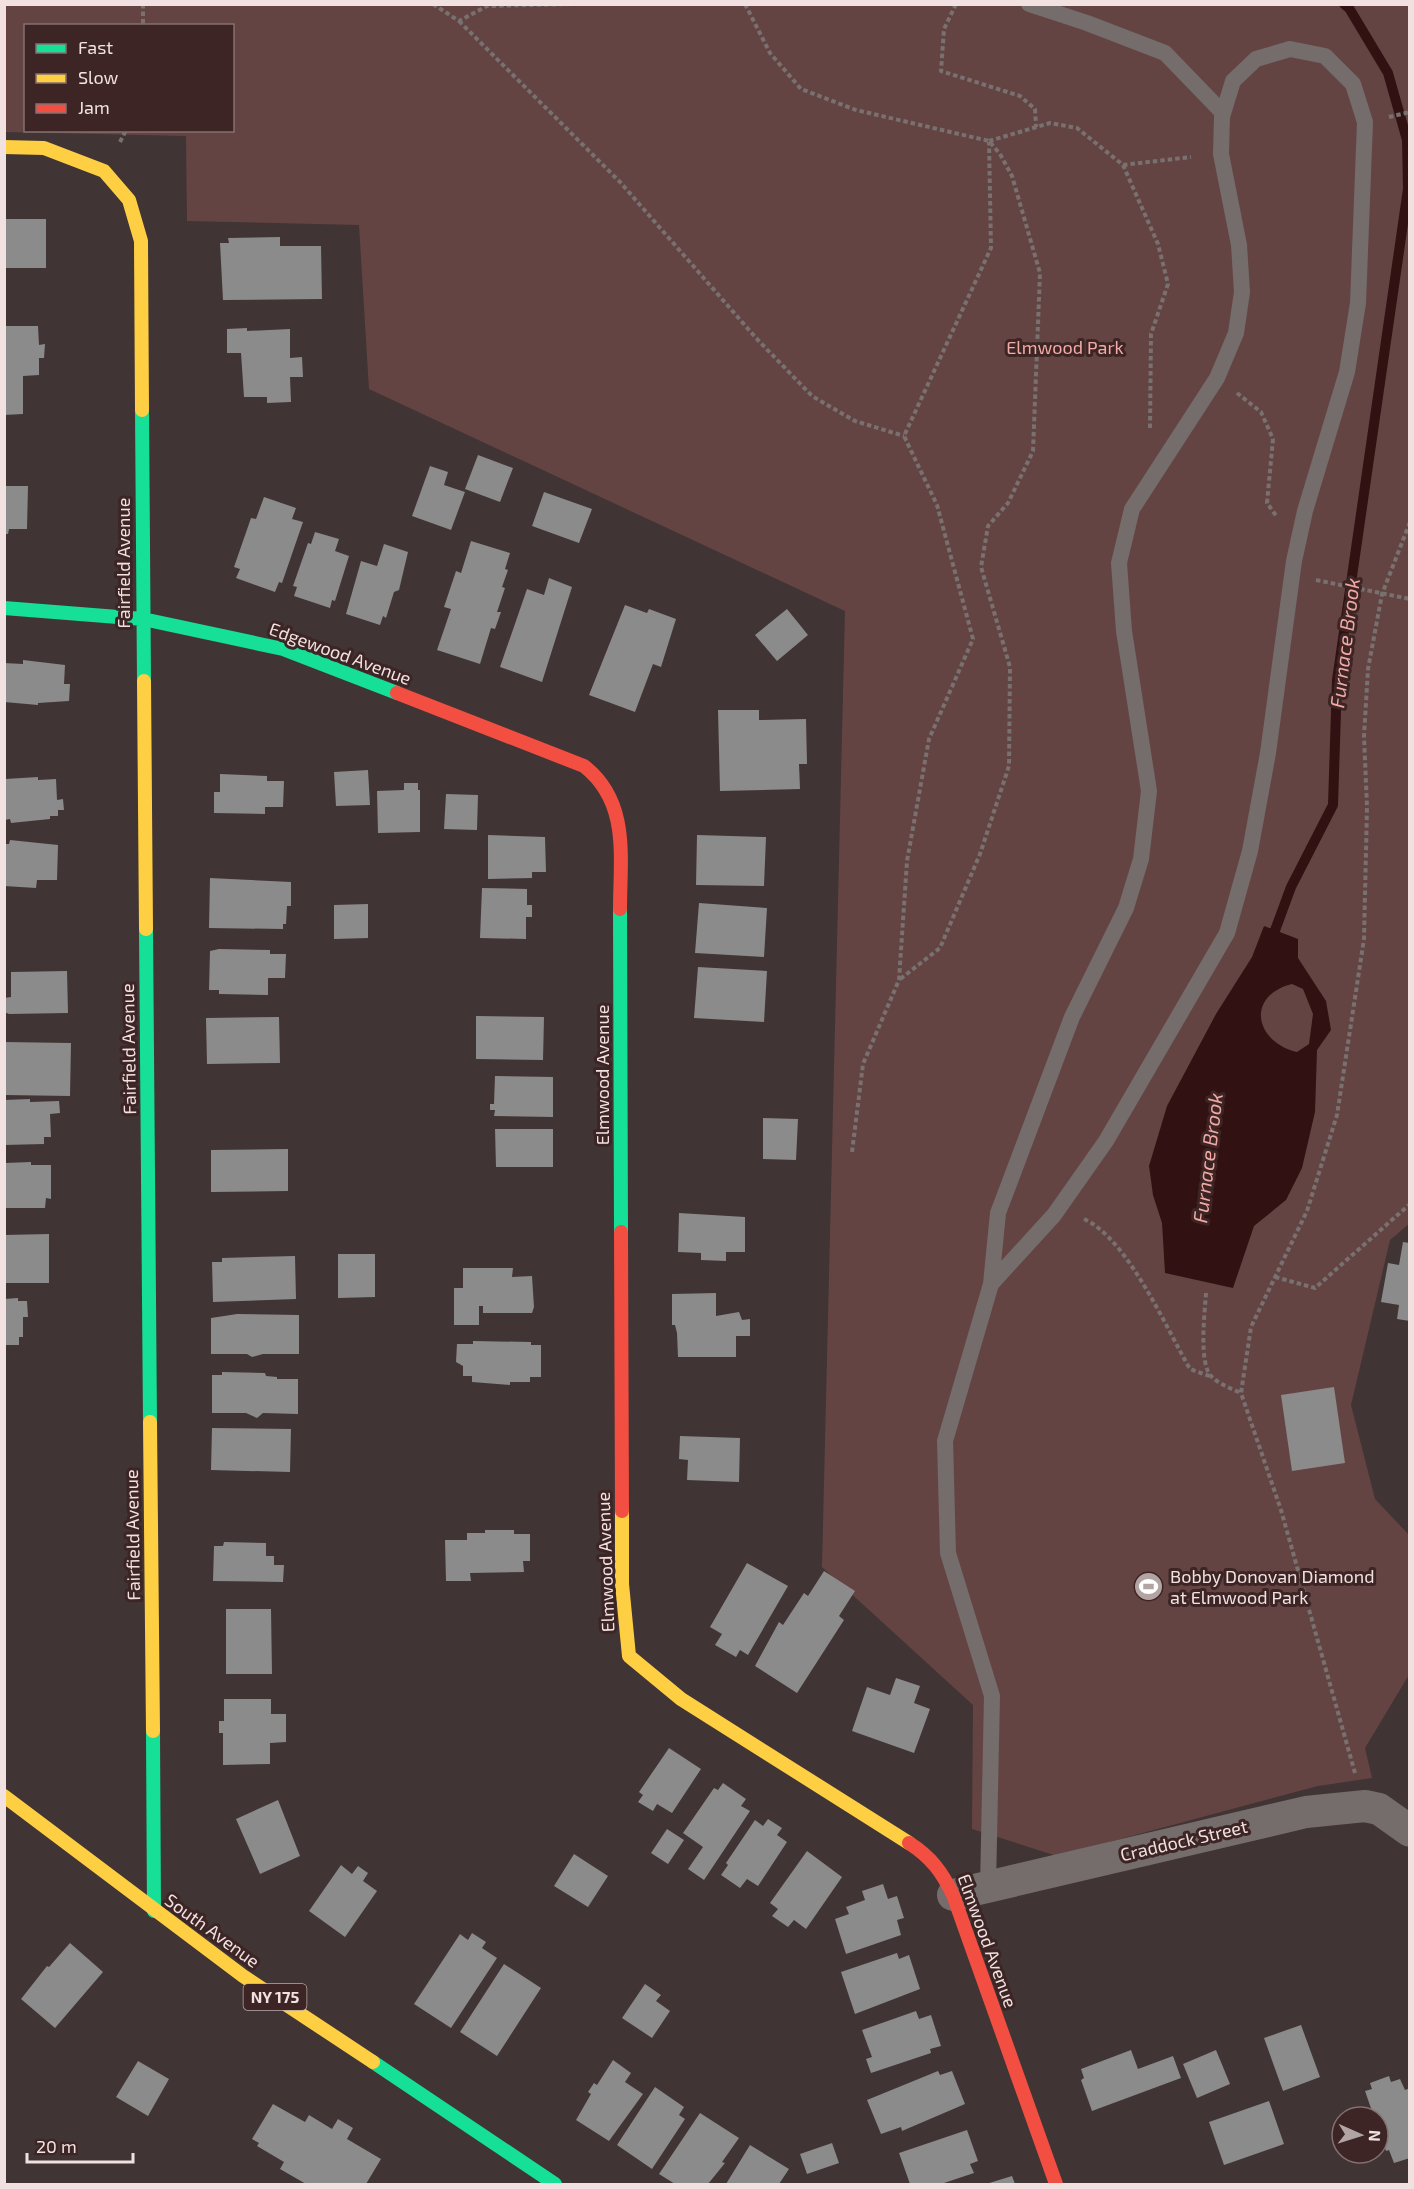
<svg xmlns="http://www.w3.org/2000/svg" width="1414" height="2189" viewBox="0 0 1414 2189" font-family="'Exo 2',sans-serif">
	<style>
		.green { fill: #644443; fill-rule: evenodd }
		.water { fill: #311111; fill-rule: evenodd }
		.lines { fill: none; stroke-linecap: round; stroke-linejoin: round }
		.stream { stroke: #311111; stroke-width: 10 }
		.building { fill: #8b8b8b }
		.path { stroke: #797070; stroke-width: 4; stroke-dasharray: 4.5 3; stroke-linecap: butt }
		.lane { stroke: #756c6c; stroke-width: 16 }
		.street { stroke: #756c6c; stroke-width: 32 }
		.fast { stroke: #16e098; stroke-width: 14 }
		.slow { stroke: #ffcf43; stroke-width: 14 }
		.jam { stroke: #f24e42; stroke-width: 14 }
		.labels { text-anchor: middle; stroke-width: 6; stroke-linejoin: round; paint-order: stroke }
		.shield { fill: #3c2524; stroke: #bba9a8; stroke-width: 1.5 }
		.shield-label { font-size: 16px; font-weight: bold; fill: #f1e1e0 }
		.park-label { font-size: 18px; fill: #f4aca8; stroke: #3c2524 }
		.street-label { font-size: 18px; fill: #f1e1e0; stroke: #3c2524 }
		.poi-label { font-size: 18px; fill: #f1e1e0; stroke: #3c2524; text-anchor: start }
		.water-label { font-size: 20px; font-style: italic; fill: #f1a9a5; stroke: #3c2524 }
	</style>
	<rect width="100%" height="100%" fill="#413434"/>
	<!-- green -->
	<path class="green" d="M 5,5 L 1409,5 L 1410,1223 L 1390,1240 L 1351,1405 L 1375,1499 L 1409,1535 L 1410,1673 L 1365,1748 L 1372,1778 L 1318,1786 L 1057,1856 L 972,1829 L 973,1705 L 822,1567 L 845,611 L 369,389 L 359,225 L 187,221 L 186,136 L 5,132 ZM 26,26 L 232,26 L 232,130 L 26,130 Z"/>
	<!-- water -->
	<path class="water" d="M 1264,926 L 1298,939 L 1298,958 L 1326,1001 L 1331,1030 L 1317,1050 L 1315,1112 L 1302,1168 L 1286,1200 L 1254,1226 L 1233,1288 L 1165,1273 L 1162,1223 L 1153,1195 L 1149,1166 L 1167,1106 L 1216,1014 L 1252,957 ZM 1292,984 L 1303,989 L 1313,1014 L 1309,1044 L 1297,1052 C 1255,1042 1245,996 1292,984 Z"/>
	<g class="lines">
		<!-- stream -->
		<path class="stream" d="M 1270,944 L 1291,887 L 1333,805 L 1337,680 L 1408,189 L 1407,140 L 1388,73 L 1349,8 L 1344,4"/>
	</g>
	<!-- building -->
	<path class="building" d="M 4,219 L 46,219 L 46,268 L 4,268 Z
		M 280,237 L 280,246 L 321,246 L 322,299 L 223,300 L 220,243 L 229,243 L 228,238 Z
		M 4,326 L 38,326 L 39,345 L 45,344 L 44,358 L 39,358 L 39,375 L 23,376 L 23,414 L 4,415 Z
		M 247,328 L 247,331 L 290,329 L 290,358 L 302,357 L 303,377 L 290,377 L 291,402 L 267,403 L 267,397 L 244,397 L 241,353 L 227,353 L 227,329 Z
		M 478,455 L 513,468 L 500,502 L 465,489 Z
		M 430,466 L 448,472 L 444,485 L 465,492 L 451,530 L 412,516 Z
		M 4,486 L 28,486 L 27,529 L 9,529 L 8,534 L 4,534 Z
		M 544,492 L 592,509 L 579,543 L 532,526 Z
		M 264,497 L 296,508 L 292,519 L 303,522 L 282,583 L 279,582 L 275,592 L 236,578 L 240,569 L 234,567 L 251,518 L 256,519 Z
		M 315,532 L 339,539 L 335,551 L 349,556 L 335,601 L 332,600 L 330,608 L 294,596 L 297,587 L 293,586 L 308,543 L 311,544 Z
		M 471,541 L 510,553 L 505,569 L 508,570 L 502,587 L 505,588 L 497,612 L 501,612 L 495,629 L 491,628 L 480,664 L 437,650 L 451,609 L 444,607 L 456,571 L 461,573 Z
		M 384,544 L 408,552 L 399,590 L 394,592 L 386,618 L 383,616 L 380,625 L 346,614 L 361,561 L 377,566 Z
		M 549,578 L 572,587 L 542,682 L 500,667 L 527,589 L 544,595 Z
		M 625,605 L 647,613 L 649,609 L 676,619 L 661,667 L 653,664 L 635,712 L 589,695 Z
		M 787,609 L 808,635 L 777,661 L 755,635 Z
		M 23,660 L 65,665 L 64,684 L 70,684 L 69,701 L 38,703 L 38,705 L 4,702 L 4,663 L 23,664 Z
		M 718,710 L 759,710 L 759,720 L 806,719 L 807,764 L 799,764 L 800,789 L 720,791 Z
		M 368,770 L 370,805 L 336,806 L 334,772 Z
		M 220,774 L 267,776 L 267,781 L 284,781 L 283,807 L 265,807 L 265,814 L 214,813 L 214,792 L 220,792 Z
		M 38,777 L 38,780 L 56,779 L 57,800 L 63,799 L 64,810 L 58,810 L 58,816 L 50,816 L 50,819 L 11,823 L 10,819 L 5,820 L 5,779 Z
		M 404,783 L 418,783 L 418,790 L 420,790 L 420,832 L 378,833 L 377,791 L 404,790 Z
		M 446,794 L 478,795 L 477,830 L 444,829 Z
		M 488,835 L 545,837 L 546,872 L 532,872 L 532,878 L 488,879 Z
		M 697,835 L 766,837 L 764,886 L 696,885 Z
		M 10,840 L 58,845 L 57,880 L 37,880 L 36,888 L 4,886 L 4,844 L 9,844 Z
		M 210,878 L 291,882 L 291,906 L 287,906 L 286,924 L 283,924 L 283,929 L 209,928 Z
		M 482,888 L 527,889 L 527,905 L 532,905 L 532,917 L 526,917 L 526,939 L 480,938 Z
		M 699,903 L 767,908 L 764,957 L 695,953 Z
		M 368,904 L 368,938 L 334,939 L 334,905 Z
		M 219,949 L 270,950 L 270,954 L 286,954 L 285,978 L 268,978 L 268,995 L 219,994 L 219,990 L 209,990 L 210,951 Z
		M 698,967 L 767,971 L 764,1022 L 694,1018 Z
		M 67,971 L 68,1013 L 9,1014 L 4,1012 L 4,998 L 11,997 L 11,972 Z
		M 476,1016 L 544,1017 L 543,1060 L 476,1059 Z
		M 279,1017 L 280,1063 L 207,1064 L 206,1018 Z
		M 4,1042 L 71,1043 L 70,1096 L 4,1095 Z
		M 495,1076 L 553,1077 L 553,1117 L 494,1116 L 495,1110 L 490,1110 L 490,1104 L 494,1104 Z
		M 30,1099 L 30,1102 L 59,1101 L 60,1113 L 50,1114 L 51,1137 L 44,1137 L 44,1144 L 4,1145 L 4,1100 Z
		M 763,1118 L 798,1119 L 796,1160 L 763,1159 Z
		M 495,1129 L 553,1129 L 553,1167 L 496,1167 Z
		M 288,1149 L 288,1191 L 211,1192 L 211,1150 Z
		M 31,1162 L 31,1165 L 51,1165 L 51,1199 L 46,1198 L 45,1208 L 5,1208 L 5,1163 Z
		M 679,1213 L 745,1217 L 745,1252 L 726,1252 L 726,1261 L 701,1260 L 701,1253 L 678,1252 Z
		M 49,1234 L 49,1283 L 4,1283 L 4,1235 Z
		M 1403,1242 L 1410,1243 L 1410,1321 L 1397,1319 L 1399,1305 L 1381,1302 L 1388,1263 L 1399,1265 Z
		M 338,1254 L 375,1254 L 375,1297 L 338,1298 Z
		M 295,1256 L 296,1299 L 213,1302 L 212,1262 L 222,1262 L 222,1258 Z
		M 463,1268 L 513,1268 L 512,1277 L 532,1276 L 534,1307 L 532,1313 L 483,1313 L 483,1306 L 479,1306 L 479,1325 L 454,1325 L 454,1288 L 463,1288 Z
		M 716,1293 L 716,1316 L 739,1312 L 742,1320 L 750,1319 L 750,1336 L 736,1336 L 736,1357 L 678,1357 L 677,1333 L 675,1325 L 672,1325 L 672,1294 Z
		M 18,1298 L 18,1301 L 27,1301 L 28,1317 L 23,1317 L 23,1337 L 19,1337 L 19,1345 L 4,1345 L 4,1299 Z
		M 237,1314 L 299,1315 L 299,1354 L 263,1354 L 252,1357 L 247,1354 L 211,1354 L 211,1318 Z
		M 473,1341 L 531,1342 L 531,1345 L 541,1345 L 541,1377 L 530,1377 L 530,1382 L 510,1382 L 510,1385 L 472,1382 L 472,1376 L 463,1376 L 463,1366 L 456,1362 L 457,1344 L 473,1344 Z
		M 222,1372 L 265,1373 L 266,1376 L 277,1377 L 277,1379 L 298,1379 L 298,1414 L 263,1413 L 257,1418 L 246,1413 L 212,1413 L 212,1375 L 222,1375 Z
		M 1334,1387 L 1345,1463 L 1292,1471 L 1281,1395 Z
		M 212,1428 L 291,1429 L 290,1472 L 211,1470 Z
		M 680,1436 L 740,1438 L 739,1482 L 687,1480 L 688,1460 L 679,1459 Z
		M 485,1530 L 514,1530 L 514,1534 L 530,1534 L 530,1561 L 523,1561 L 524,1572 L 470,1573 L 471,1581 L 446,1581 L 445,1540 L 467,1540 L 467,1533 L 485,1533 Z
		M 224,1542 L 266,1543 L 266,1556 L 274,1556 L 274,1565 L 284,1565 L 283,1582 L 213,1581 L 214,1546 L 223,1546 Z
		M 747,1563 L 788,1586 L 748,1655 L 740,1650 L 736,1657 L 715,1645 L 722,1634 L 710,1627 Z
		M 824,1571 L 855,1591 L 839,1616 L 844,1620 L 797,1693 L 755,1666 L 779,1622 L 783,1625 L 804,1593 L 808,1596 Z
		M 226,1609 L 271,1609 L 272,1674 L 226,1674 Z
		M 896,1678 L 920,1686 L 914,1703 L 930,1709 L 914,1753 L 852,1731 L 867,1687 L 890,1695 Z
		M 224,1699 L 271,1699 L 271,1714 L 286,1714 L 286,1742 L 270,1743 L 270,1764 L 223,1765 L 223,1733 L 219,1733 L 219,1721 L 224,1721 Z
		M 669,1748 L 701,1769 L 672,1813 L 657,1804 L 653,1811 L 638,1802 L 643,1795 L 639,1792 Z
		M 723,1783 L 746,1799 L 741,1806 L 750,1811 L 704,1880 L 688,1869 L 703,1847 L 683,1833 L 714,1788 L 718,1790 Z
		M 278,1800 L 300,1856 L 260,1874 L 236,1819 Z
		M 768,1819 L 782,1828 L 777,1835 L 787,1842 L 758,1886 L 747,1879 L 740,1888 L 721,1875 L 728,1865 L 726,1863 L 755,1820 L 763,1826 Z
		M 667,1829 L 684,1840 L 668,1864 L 651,1853 Z
		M 807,1851 L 842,1877 L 806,1929 L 794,1920 L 788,1927 L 772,1916 L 778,1909 L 770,1903 Z
		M 574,1854 L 608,1876 L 588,1907 L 554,1886 Z
		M 341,1865 L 352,1874 L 358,1866 L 368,1873 L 363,1881 L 377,1891 L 345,1937 L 309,1911 Z
		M 883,1884 L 888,1899 L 897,1896 L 904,1918 L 897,1920 L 901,1935 L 846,1954 L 835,1919 L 849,1914 L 846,1907 L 865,1900 L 862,1891 Z
		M 472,1933 L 486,1942 L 482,1948 L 497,1958 L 451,2028 L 414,2004 L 460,1934 L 468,1940 Z
		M 70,1943 L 103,1972 L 55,2028 L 21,1999 L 47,1966 L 49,1967 Z
		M 897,1953 L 899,1959 L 909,1955 L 920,1989 L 855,2014 L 841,1972 Z
		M 504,1964 L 541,1988 L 497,2056 L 460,2032 Z
		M 645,1984 L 661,1995 L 656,2001 L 670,2011 L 652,2038 L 622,2018 Z
		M 916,2011 L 919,2019 L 931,2015 L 941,2046 L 930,2049 L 931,2053 L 871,2073 L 866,2059 L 872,2057 L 862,2030 Z
		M 1301,2025 L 1320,2077 L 1283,2091 L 1264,2038 Z
		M 1131,2050 L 1138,2069 L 1173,2056 L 1181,2078 L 1092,2111 L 1081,2080 L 1084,2078 L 1081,2069 Z
		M 1216,2050 L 1230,2084 L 1197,2098 L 1183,2064 Z
		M 613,2060 L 631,2073 L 625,2082 L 643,2094 L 609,2141 L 576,2120 L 591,2094 L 588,2092 L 594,2083 L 597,2085 Z
		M 138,2061 L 169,2079 L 148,2116 L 116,2097 Z
		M 938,2071 L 940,2075 L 952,2071 L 965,2104 L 902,2131 L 901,2127 L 881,2134 L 867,2100 Z
		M 1389,2076 L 1391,2082 L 1400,2079 L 1405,2090 L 1410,2088 L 1410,2158 L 1394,2163 L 1389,2150 L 1386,2151 L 1378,2128 L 1378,2117 L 1374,2117 L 1365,2091 L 1372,2089 L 1370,2083 Z
		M 655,2087 L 684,2107 L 679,2115 L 685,2119 L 652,2169 L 617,2145 Z
		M 1269,2101 L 1284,2144 L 1224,2165 L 1209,2122 Z
		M 273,2104 L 305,2122 L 309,2115 L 332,2129 L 338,2119 L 353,2128 L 347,2139 L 381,2159 L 366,2184 L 306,2184 L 280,2169 L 284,2162 L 257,2146 L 259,2143 L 252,2139 Z
		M 700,2113 L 739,2138 L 722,2162 L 725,2163 L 708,2184 L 675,2184 L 659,2174 Z
		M 967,2130 L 978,2161 L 970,2164 L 974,2173 L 941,2184 L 910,2184 L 899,2153 Z
		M 832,2143 L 839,2163 L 807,2174 L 800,2154 Z
		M 750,2145 L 789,2169 L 779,2184 L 726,2184 Z
		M 1012,2176 L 1015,2184 L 986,2184 Z"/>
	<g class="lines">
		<!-- path -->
		<path class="path" d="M 143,4 L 143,26
			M 433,4 L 459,21 L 487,6 L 573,4
			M 745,4 L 770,53 L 801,89 L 856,110 L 989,141 L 1000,154 L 1012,176 L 1040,273 L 1033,451 L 1008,503 L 988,526 L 981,567 L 1010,667 L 1009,766 L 980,854 L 940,948 L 899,980
			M 956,4 L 944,29 L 941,71 L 1020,96 L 1035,109 L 1036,127
			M 459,21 L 620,182 L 756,338 L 812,396 L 855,421 L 904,436
			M 1389,117 L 1410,112
			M 989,141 L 1050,123 L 1077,128 L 1123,165 L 1158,244 L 1168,284 L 1151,334 L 1150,428
			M 120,142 L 126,130
			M 1123,165 L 1191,157
			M 1237,393 L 1261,412 L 1273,439 L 1267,503 L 1277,517
			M 1316,580 L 1410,599
			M 852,1152 L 863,1064 L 899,980 L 907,861 L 929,739 L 973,639 L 937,505 L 904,436 L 991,248 L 989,142
			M 1084,1219 C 1128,1239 1166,1328 1190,1369 L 1212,1377
			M 1275,1277 L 1315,1288 L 1410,1204
			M 1206,1293 C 1205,1311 1198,1365 1212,1377 C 1219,1384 1232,1389 1241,1393
			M 1355,1773 L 1281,1510 L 1241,1393 L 1251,1327 L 1307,1211 L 1337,1115 L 1364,939 L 1367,807 L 1364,736 L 1368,669 L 1382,594 L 1410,522"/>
		<!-- lane -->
		<path class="lane" d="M 1029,4 L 1087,23 L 1165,53 L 1223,113
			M 988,1887 L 992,1696 L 948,1553 L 945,1441 L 991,1284 L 998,1213 L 1072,1017 L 1126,908 L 1141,859 L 1149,791 L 1124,631 L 1119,563 L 1132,509 L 1217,378 L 1236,333 L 1242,292 L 1239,245 L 1221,154 L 1222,117 L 1233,81 L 1256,59 L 1290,49 L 1325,56 L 1353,84 L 1365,122 L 1358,303 L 1347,372 L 1305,511 L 1294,561 L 1268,753 L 1250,851 L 1227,933 L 1106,1141 L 1054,1215 L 991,1284"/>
		<!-- street -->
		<path class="street" d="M 953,1895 L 1306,1812 L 1365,1806 L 1379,1809 L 1410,1831"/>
		<!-- fast -->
		<path class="fast" d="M 142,410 L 144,681
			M 4,608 L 143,619 L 283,649 L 397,693
			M 620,909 L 621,1232
			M 146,929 L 150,1422
			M 153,1731 L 154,1911
			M 373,2062 L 555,2184"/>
		<!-- slow -->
		<path class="slow" d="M 4,147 L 44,148 L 104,171 L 129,200 L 141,241 L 142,410
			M 144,681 L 146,929
			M 150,1422 L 153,1731
			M 622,1511 L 622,1584 L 629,1656 L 681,1699 L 909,1843
			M 4,1796 L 243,1976 L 373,2062"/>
		<!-- jam -->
		<path class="jam" d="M 397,693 L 584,766 C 630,802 620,857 620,909
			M 621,1232 L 622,1511
			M 909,1843 C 931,1857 942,1872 953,1895 L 1056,2184"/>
	</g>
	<!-- icons -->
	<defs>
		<symbol id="stadium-disc" viewBox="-11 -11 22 22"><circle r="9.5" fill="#b3a4a4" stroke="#3c2524"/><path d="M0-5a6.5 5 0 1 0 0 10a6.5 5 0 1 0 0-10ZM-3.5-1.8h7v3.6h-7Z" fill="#fff"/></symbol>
	</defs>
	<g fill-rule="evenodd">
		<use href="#stadium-disc" x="1132" y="1570" width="33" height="33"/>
	</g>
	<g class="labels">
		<!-- shield labels -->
		<rect class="shield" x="243.5" y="1984" width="63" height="26" rx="4.5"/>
		<g class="shield-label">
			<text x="275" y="2003">NY 175</text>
		</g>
		<!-- park labels -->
		<g class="park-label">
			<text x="1065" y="354">Elmwood Park</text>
		</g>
		<!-- street labels -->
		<g class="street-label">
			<text transform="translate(124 563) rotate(-90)" y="6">Fairfield Avenue</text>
			<text transform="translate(340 654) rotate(20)" y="6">Edgewood Avenue</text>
			<text transform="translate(129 1049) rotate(-91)" y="6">Fairfield Avenue</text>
			<text transform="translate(603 1075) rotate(-90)" y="6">Elmwood Avenue</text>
			<text transform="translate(133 1535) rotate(-91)" y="6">Fairfield Avenue</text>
			<text transform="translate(606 1562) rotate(-92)" y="6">Elmwood Avenue</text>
			<text transform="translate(1184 1841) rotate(-13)" y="6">Craddock Street</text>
			<text transform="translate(212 1931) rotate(36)" y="6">South Avenue</text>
			<text transform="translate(987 1941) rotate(70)" y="6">Elmwood Avenue</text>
		</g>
		<!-- poi labels -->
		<g class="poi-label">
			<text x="1170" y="1583">Bobby Donovan Diamond<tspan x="1170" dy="21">at Elmwood Park</tspan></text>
		</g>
		<!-- water labels -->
		<g class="water-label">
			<text transform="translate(1345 643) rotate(-83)" y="7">Furnace Brook</text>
			<text transform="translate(1208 1158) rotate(-83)" y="7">Furnace Brook</text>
		</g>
	</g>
	<!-- border -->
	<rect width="1414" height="2189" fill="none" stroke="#f1e1e0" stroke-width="12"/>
	<!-- legend -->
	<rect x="24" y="24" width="210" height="108" fill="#3c2524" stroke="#84706f" stroke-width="1.5"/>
	<rect x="36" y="44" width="30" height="9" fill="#16e098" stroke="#84706f" stroke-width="1.5"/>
	<text x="78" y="54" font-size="18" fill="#f1e1e0">Fast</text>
	<rect x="36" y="74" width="30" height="9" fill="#ffcf43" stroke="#84706f" stroke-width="1.5"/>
	<text x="78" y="84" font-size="18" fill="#f1e1e0">Slow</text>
	<rect x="36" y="104" width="30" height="9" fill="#f24e42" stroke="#84706f" stroke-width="1.5"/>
	<text x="78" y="114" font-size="18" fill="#f1e1e0">Jam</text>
	<!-- north arrow -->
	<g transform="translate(1360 2135) rotate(93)"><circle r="28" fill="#3c2524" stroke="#84706f" stroke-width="1.5"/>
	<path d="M0-4.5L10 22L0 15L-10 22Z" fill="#b3a4a4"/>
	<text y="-9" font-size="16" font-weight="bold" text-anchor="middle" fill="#f1e1e0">N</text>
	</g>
	<!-- scale -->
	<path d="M27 2153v9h106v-9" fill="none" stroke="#f1e1e0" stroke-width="3"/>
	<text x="36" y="2153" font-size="18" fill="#f1e1e0" stroke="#3c2524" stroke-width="4.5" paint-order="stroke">20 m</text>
</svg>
